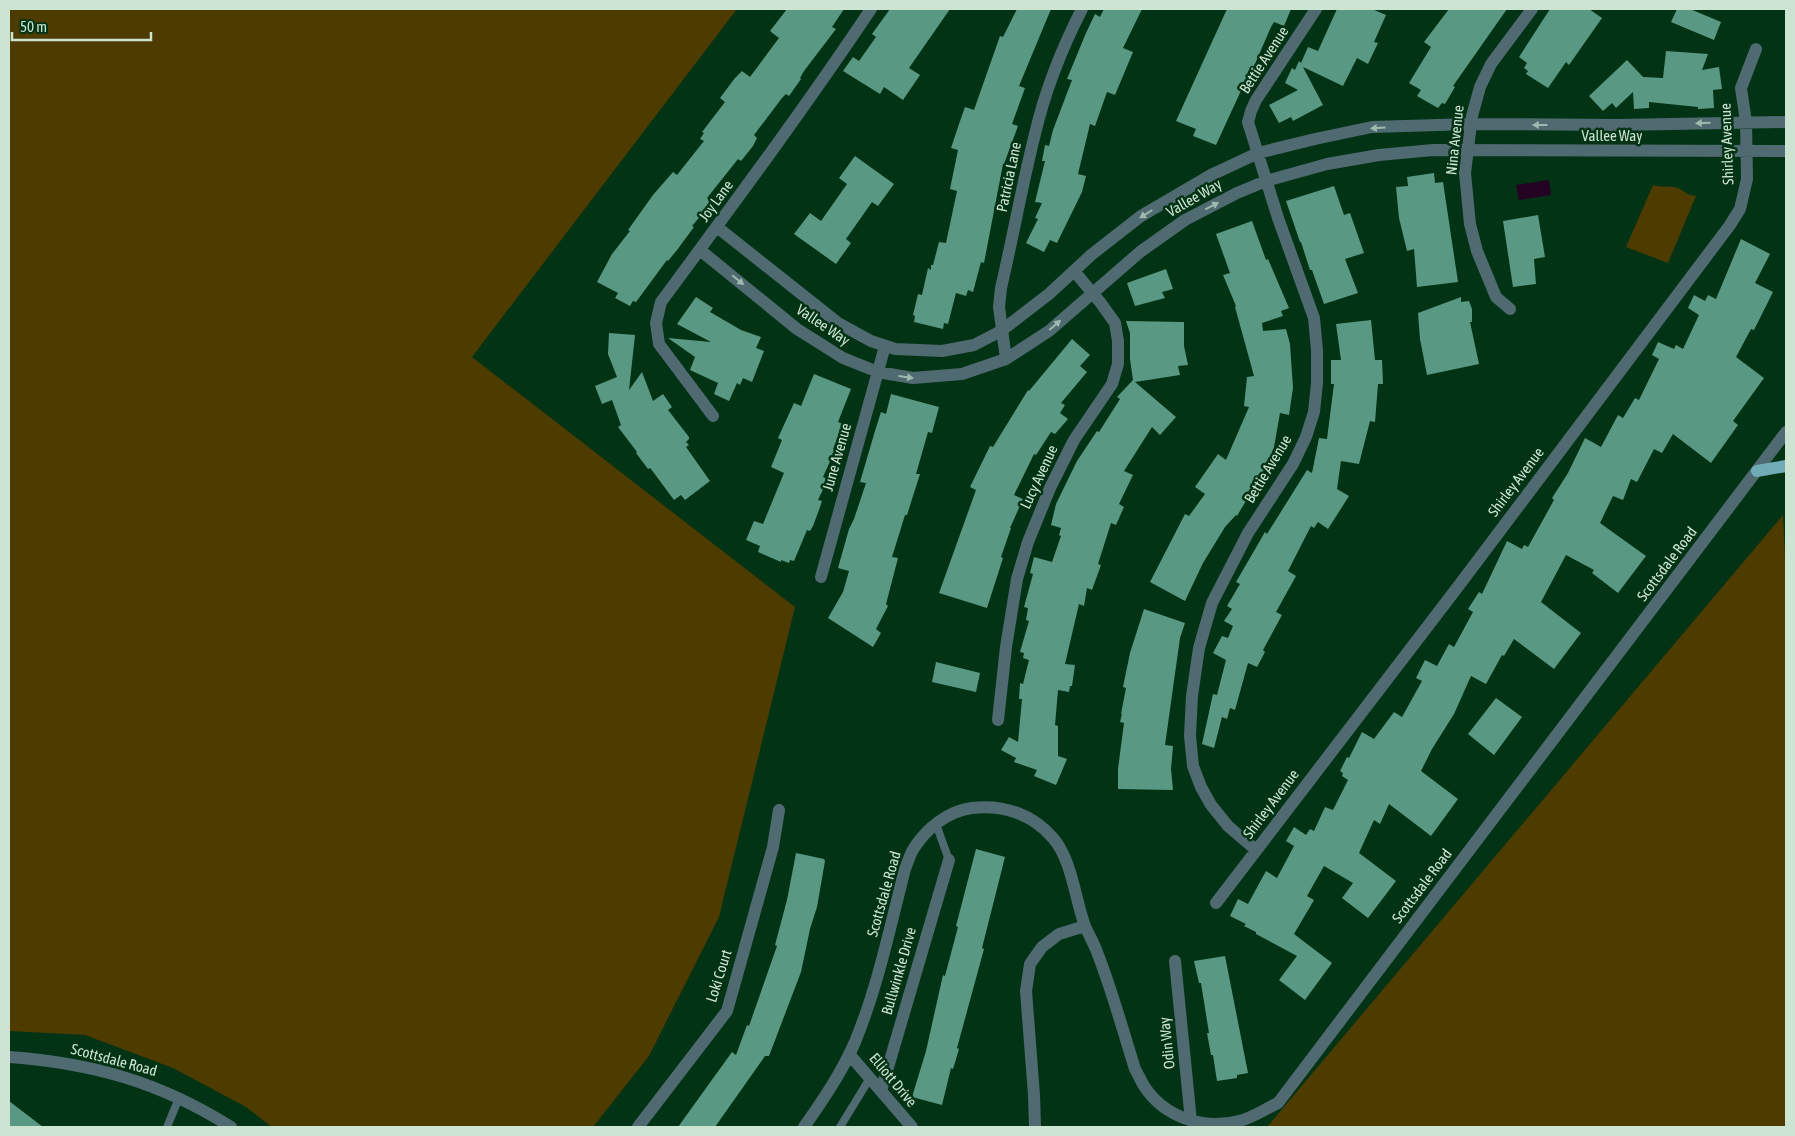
<svg xmlns="http://www.w3.org/2000/svg" width="1795" height="1136" viewBox="0 0 1795 1136" font-family="'Asap Condensed',sans-serif">
	<style>
		.green { fill: #4d3b00 }
		.water { fill: #230321 }
		.building { fill: #599984 }
		.lines { fill: none; stroke-linecap: round; stroke-linejoin: round }
		.service { stroke: #4f6a70; stroke-width: 8 }
		.minor { stroke: #4f6a70; stroke-width: 12 }
		.primary { stroke: #71abb6; stroke-width: 12 }
		.oneway { fill: #a0b9af }
		.labels { text-anchor: middle; stroke-width: 5; stroke-linejoin: round; paint-order: stroke }
		.street-label { font-size: 15px; fill: #cce4d1; stroke: #023314 }
	</style>
	<rect width="100%" height="100%" fill="#023314"/>
	<!-- green -->
	<path class="green" d="M 9,9 L 737,9 L 472,357 L 795,607 L 719,917 L 649,1056 L 593,1127 L 272,1127 L 246,1107 L 173,1068 L 85,1035 L 9,1031 Z
		M 1653,185 C 1661,188 1670,185 1678,188 C 1686,192 1686,195 1696,196 L 1668,263 L 1626,247 Z
		M 1783,515 L 1786,578 L 1786,1127 L 1267,1127 Z"/>
	<!-- water -->
	<path class="water" d="M 1549,180 L 1551,195 L 1519,200 L 1516,185 Z"/>
	<!-- building -->
	<path class="building" d="M 787,9 L 844,9 L 832,27 L 836,29 L 804,71 L 800,78 L 801,79 L 789,96 L 786,94 L 782,98 L 754,135 L 757,138 L 753,146 L 741,161 L 738,159 L 707,198 L 712,202 L 692,226 L 694,227 L 677,250 L 668,261 L 667,260 L 636,302 L 633,301 L 630,306 L 615,298 L 618,293 L 597,282 L 612,254 L 630,231 L 628,230 L 653,195 L 673,172 L 677,175 L 704,141 L 700,139 L 704,133 L 702,132 L 725,102 L 720,98 L 735,78 L 742,71 L 750,77 L 779,38 L 770,31 Z
		M 890,9 L 950,9 L 909,68 L 920,75 L 903,100 L 884,87 L 880,94 L 843,71 L 853,57 L 859,61 L 876,37 L 872,34 Z
		M 1017,9 L 1051,9 L 1019,86 L 1025,88 L 1012,124 L 1018,126 L 1004,164 L 1003,164 L 984,263 L 981,262 L 973,292 L 968,290 L 966,296 L 956,293 L 948,324 L 944,323 L 943,329 L 914,322 L 915,316 L 913,315 L 918,294 L 922,295 L 928,268 L 931,270 L 931,265 L 933,265 L 939,242 L 946,243 L 957,191 L 950,189 L 958,150 L 951,148 L 959,124 L 965,107 L 974,110 L 1000,36 L 1003,37 Z
		M 1104,9 L 1142,9 L 1123,48 L 1133,52 L 1115,95 L 1107,92 L 1095,126 L 1090,124 L 1078,174 L 1086,176 L 1082,192 L 1057,243 L 1050,240 L 1044,252 L 1026,243 L 1038,219 L 1035,218 L 1042,203 L 1035,202 L 1045,161 L 1042,161 L 1045,145 L 1049,146 L 1053,130 L 1072,80 L 1067,79 L 1086,33 L 1095,14 L 1100,17 Z
		M 1227,9 L 1291,9 L 1284,26 L 1274,22 L 1271,27 L 1251,73 L 1250,71 L 1216,145 L 1193,136 L 1196,129 L 1176,121 Z
		M 1337,9 L 1372,9 L 1386,15 L 1374,42 L 1378,43 L 1368,64 L 1357,58 L 1343,86 L 1303,67 L 1323,105 L 1293,121 L 1291,117 L 1279,123 L 1269,105 L 1298,90 L 1285,83 L 1292,68 L 1295,70 L 1299,61 L 1301,63 L 1308,47 L 1318,51 Z
		M 1449,9 L 1507,9 L 1453,86 L 1455,87 L 1445,104 L 1442,103 L 1438,108 L 1417,96 L 1421,90 L 1409,83 L 1431,47 L 1424,42 Z
		M 1550,9 L 1589,9 L 1602,18 L 1569,65 L 1566,62 L 1548,88 L 1526,74 L 1528,71 L 1524,68 L 1527,63 L 1519,57 Z
		M 1677,9 L 1690,9 L 1721,22 L 1714,40 L 1671,22 Z
		M 1666,51 L 1708,54 L 1702,70 L 1719,67 L 1722,89 L 1713,90 L 1714,108 L 1698,109 L 1698,107 L 1649,102 L 1649,108 L 1634,109 L 1633,92 L 1616,108 L 1612,103 L 1603,111 L 1589,96 L 1627,60 L 1643,77 L 1663,78 Z
		M 855,156 L 894,184 L 878,206 L 872,202 L 846,239 L 851,243 L 836,264 L 794,234 L 810,213 L 821,221 L 847,184 L 839,178 Z
		M 1434,173 L 1435,183 L 1443,182 L 1458,282 L 1417,287 L 1414,249 L 1407,251 L 1399,218 L 1396,187 L 1408,186 L 1407,177 Z
		M 1334,186 L 1344,215 L 1350,213 L 1364,253 L 1345,259 L 1358,293 L 1324,304 L 1312,270 L 1310,270 L 1301,242 L 1300,242 L 1286,201 Z
		M 1538,215 L 1545,257 L 1534,259 L 1536,284 L 1513,287 L 1503,221 Z
		M 1252,221 L 1266,260 L 1268,259 L 1289,308 L 1281,311 L 1283,316 L 1262,323 L 1263,331 L 1286,329 L 1290,344 L 1293,388 L 1289,415 L 1280,413 L 1274,447 L 1266,467 L 1237,516 L 1236,515 L 1225,527 L 1203,563 L 1185,601 L 1150,582 L 1185,514 L 1189,516 L 1205,494 L 1195,487 L 1218,454 L 1226,460 L 1249,407 L 1244,406 L 1247,377 L 1254,376 L 1235,307 L 1236,306 L 1223,275 L 1230,273 L 1216,234 Z
		M 1741,239 L 1770,254 L 1755,283 L 1773,292 L 1754,330 L 1751,329 L 1736,357 L 1764,378 L 1733,421 L 1738,425 L 1711,463 L 1673,434 L 1662,453 L 1654,449 L 1637,482 L 1631,479 L 1623,500 L 1613,496 L 1600,523 L 1646,556 L 1618,593 L 1592,573 L 1594,570 L 1566,555 L 1541,602 L 1581,633 L 1554,669 L 1514,639 L 1504,656 L 1502,655 L 1486,684 L 1471,676 L 1454,714 L 1432,749 L 1421,771 L 1458,799 L 1431,836 L 1389,804 L 1380,824 L 1374,820 L 1359,853 L 1396,881 L 1368,918 L 1342,898 L 1353,883 L 1324,866 L 1307,896 L 1314,900 L 1294,934 L 1332,963 L 1305,1000 L 1279,980 L 1297,956 L 1256,934 L 1256,932 L 1244,926 L 1246,924 L 1230,916 L 1238,899 L 1248,904 L 1266,871 L 1277,878 L 1294,846 L 1286,841 L 1294,827 L 1306,835 L 1310,829 L 1314,831 L 1325,807 L 1333,810 L 1348,780 L 1342,776 L 1343,773 L 1340,771 L 1347,757 L 1349,758 L 1362,732 L 1374,739 L 1394,712 L 1402,717 L 1422,681 L 1416,678 L 1425,660 L 1437,666 L 1449,644 L 1454,647 L 1473,612 L 1468,609 L 1479,592 L 1482,594 L 1507,541 L 1522,549 L 1524,545 L 1528,547 L 1554,500 L 1552,498 L 1568,473 L 1585,438 L 1601,447 L 1618,415 L 1623,418 L 1635,398 L 1639,400 L 1659,359 L 1652,355 L 1658,342 L 1674,349 L 1676,345 L 1683,349 L 1699,315 L 1688,308 L 1694,295 L 1705,301 L 1708,295 L 1716,299 Z
		M 1166,269 L 1173,289 L 1162,292 L 1165,298 L 1135,306 L 1127,283 Z
		M 696,297 L 713,308 L 710,312 L 741,330 L 761,337 L 756,348 L 764,351 L 752,382 L 743,378 L 740,385 L 737,383 L 729,401 L 714,394 L 718,383 L 690,370 L 695,357 L 668,338 L 711,342 L 677,324 Z
		M 1461,297 L 1461,302 L 1469,301 L 1472,309 L 1472,322 L 1470,322 L 1479,364 L 1427,375 L 1420,339 L 1418,313 Z
		M 1371,320 L 1375,360 L 1382,360 L 1383,384 L 1378,384 L 1375,422 L 1370,421 L 1359,464 L 1341,461 L 1337,489 L 1349,496 L 1328,529 L 1318,522 L 1314,528 L 1311,526 L 1288,571 L 1296,576 L 1276,612 L 1282,615 L 1263,650 L 1265,652 L 1257,667 L 1248,663 L 1235,710 L 1230,708 L 1227,719 L 1222,717 L 1214,748 L 1202,744 L 1213,694 L 1217,695 L 1226,660 L 1213,653 L 1222,636 L 1228,638 L 1233,626 L 1224,621 L 1232,609 L 1227,606 L 1240,584 L 1236,582 L 1265,532 L 1267,534 L 1307,470 L 1312,473 L 1319,438 L 1327,439 L 1334,384 L 1331,384 L 1331,360 L 1341,360 L 1336,324 Z
		M 1126,321 L 1184,322 L 1184,346 L 1188,365 L 1178,366 L 1180,375 L 1135,382 L 1176,417 L 1160,435 L 1152,427 L 1124,471 L 1133,475 L 1119,504 L 1124,507 L 1116,525 L 1111,523 L 1098,564 L 1101,565 L 1092,590 L 1087,588 L 1084,606 L 1079,604 L 1065,664 L 1075,665 L 1072,686 L 1070,686 L 1069,692 L 1058,690 L 1055,725 L 1058,726 L 1058,756 L 1067,759 L 1056,785 L 1034,776 L 1037,770 L 1014,762 L 1016,758 L 1001,750 L 1009,737 L 1018,742 L 1022,699 L 1019,699 L 1020,683 L 1023,684 L 1029,660 L 1023,658 L 1024,653 L 1020,652 L 1029,621 L 1026,620 L 1028,608 L 1024,607 L 1033,574 L 1030,573 L 1034,557 L 1052,562 L 1061,536 L 1059,535 L 1061,528 L 1051,525 L 1056,504 L 1077,461 L 1097,431 L 1099,432 L 1120,399 L 1117,397 L 1133,380 L 1130,359 L 1130,333 Z
		M 609,333 L 635,335 L 629,390 L 642,372 L 653,401 L 663,394 L 672,407 L 668,410 L 689,437 L 689,439 L 686,442 L 689,445 L 686,447 L 710,481 L 685,500 L 681,495 L 674,500 L 651,469 L 650,468 L 648,469 L 636,453 L 637,452 L 618,427 L 621,425 L 612,400 L 602,404 L 595,386 L 617,377 L 608,354 Z
		M 1072,339 L 1090,355 L 1080,366 L 1087,372 L 1061,403 L 1065,405 L 1060,413 L 1068,419 L 1055,434 L 1051,432 L 1036,455 L 1034,454 L 1014,495 L 1023,499 L 1010,528 L 1011,528 L 1001,557 L 1003,558 L 987,608 L 939,593 L 976,490 L 970,487 L 990,446 L 993,447 L 1028,390 L 1029,391 Z
		M 814,374 L 851,389 L 838,422 L 843,424 L 833,449 L 835,450 L 823,477 L 828,479 L 818,500 L 822,501 L 819,510 L 813,526 L 810,531 L 807,530 L 794,561 L 790,560 L 789,563 L 781,560 L 781,562 L 758,552 L 760,546 L 746,540 L 754,521 L 763,524 L 784,473 L 771,467 L 782,440 L 778,438 L 794,403 L 801,406 Z
		M 891,394 L 939,407 L 932,433 L 928,432 L 916,474 L 920,474 L 907,515 L 905,515 L 892,557 L 898,558 L 886,604 L 888,606 L 876,629 L 881,633 L 873,647 L 828,618 L 843,592 L 849,571 L 838,568 L 849,529 L 854,519 L 866,483 L 860,482 L 875,431 L 881,412 L 886,414 Z
		M 1144,609 L 1185,623 L 1180,638 L 1165,745 L 1173,746 L 1171,769 L 1173,790 L 1118,789 L 1118,769 L 1124,723 L 1120,722 L 1122,714 L 1121,714 L 1126,688 L 1123,687 L 1130,653 Z
		M 936,662 L 980,673 L 976,692 L 932,682 Z
		M 1496,698 L 1522,717 L 1494,755 L 1468,734 Z
		M 976,849 L 1005,857 L 982,948 L 984,949 L 957,1048 L 959,1049 L 953,1069 L 951,1068 L 942,1105 L 912,1097 L 926,1051 L 943,975 L 945,976 L 958,927 L 956,926 Z
		M 796,853 L 824,859 L 825,861 L 817,907 L 810,929 L 801,972 L 769,1056 L 765,1056 L 715,1127 L 678,1127 L 732,1052 L 736,1055 L 747,1025 L 749,1026 L 777,946 L 775,945 L 787,900 Z
		M 1225,956 L 1248,1073 L 1237,1075 L 1237,1078 L 1217,1081 L 1213,1055 L 1211,1055 L 1207,1033 L 1209,1033 L 1201,983 L 1199,983 L 1194,961 Z
		M 9,1101 L 43,1127 L 9,1127 Z"/>
	<g class="lines">
		<!-- service -->
		<path class="service" d="M 936,824 L 949,860
			M 167,1127 L 179,1098
			M 840,1127 L 870,1078"/>
		<!-- minor -->
		<path class="minor" d="M 717,227 L 838,323 L 871,341 L 895,349 L 942,351 L 974,345 L 1001,331 L 1049,294 L 1091,255 L 1141,216 L 1211,175 L 1258,153 L 1315,139 L 1372,127 L 1471,124 L 1618,125 L 1786,122
			M 700,250 L 797,329 L 843,358 L 878,372 L 913,378 L 962,374 L 1006,359 L 1049,331 L 1140,252 L 1185,220 L 1237,193 L 1266,181 L 1327,164 L 1379,155 L 1433,150 L 1786,151
			M 1510,309 L 1496,297 L 1477,251 L 1470,224 L 1465,173 L 1472,116 L 1480,87 L 1491,64 L 1532,9
			M 1006,359 L 999,307 L 1001,288 C 1013,237 1022,185 1035,134 C 1045,91 1062,48 1082,9
			M 713,416 L 659,344 L 656,323 L 661,302 C 732,206 804,109 871,9
			M 821,577 L 885,346
			M 998,720 L 1006,647 L 1017,579 L 1028,542 L 1050,488 L 1074,440 L 1112,384 L 1118,364 L 1118,341 L 1115,323 L 1100,302 L 1074,271
			M 1256,850 L 1228,826 L 1211,805 L 1201,787 L 1193,766 L 1190,736 L 1192,696 L 1199,648 L 1212,603 L 1248,533 L 1293,464 L 1306,437 L 1314,412 L 1317,383 L 1317,350 L 1314,318 L 1278,218 L 1248,122 L 1251,111 L 1256,100 L 1316,9
			M 1216,903 L 1460,584 L 1730,225 L 1740,209 L 1747,179 L 1746,122 L 1741,88 L 1756,49
			M 1175,961 L 1191,1121
			M 849,1054 L 912,1127
			M 9,1057 C 92,1063 160,1082 231,1127
			M 881,1091 L 949,860
			M 638,1127 L 727,1011 L 773,847 L 779,810
			M 804,1127 C 823,1100 842,1072 855,1042 C 878,986 890,927 905,869 C 908,862 910,854 914,848 C 927,828 948,811 972,808 C 1003,804 1032,814 1053,838 C 1072,860 1075,899 1085,926 C 1088,933 1092,940 1095,947 C 1111,986 1122,1028 1135,1069 C 1138,1074 1141,1081 1144,1086 C 1165,1118 1204,1130 1239,1121 C 1252,1118 1265,1109 1278,1103 L 1786,432
			M 1035,1127 L 1034,1095 L 1026,991 L 1030,964 L 1042,947 L 1059,934 L 1085,926"/>
		<!-- primary -->
		<path class="primary" d="M 1757,471 L 1786,466"/>
	</g>
	<!-- one-way arrows -->
	<defs><path id="oneway-solid" d="M-6-.8H1V-3.2L6.5 0L1 3.2V.8H-6Z" transform="scale(1.25)"/></defs>
	<g class="oneway">
		<use href="#oneway-solid" transform="translate(1703 123) rotate(179)"/>
		<use href="#oneway-solid" transform="translate(1540 125) rotate(-180)"/>
		<use href="#oneway-solid" transform="translate(1378 128) rotate(176)"/>
		<use href="#oneway-solid" transform="translate(1212 206) rotate(-27)"/>
		<use href="#oneway-solid" transform="translate(1146 214) rotate(148)"/>
		<use href="#oneway-solid" transform="translate(738 280) rotate(39)"/>
		<use href="#oneway-solid" transform="translate(1055 325) rotate(-41)"/>
		<use href="#oneway-solid" transform="translate(906 377) rotate(8)"/>
	</g>
	<g class="labels">
		<!-- street labels -->
		<g class="street-label">
			<text transform="translate(1264 60) rotate(-57)" y="5">Bettie Avenue</text>
			<text x="1612" y="141">Vallee Way</text>
			<text transform="translate(1455 140) rotate(-84)" y="5">Nina Avenue</text>
			<text transform="translate(1727 144) rotate(-92)" y="5">Shirley Avenue</text>
			<text transform="translate(1009 177) rotate(-78)" y="5">Patricia Lane</text>
			<text transform="translate(1194 198) rotate(-30)" y="5">Vallee Way</text>
			<text transform="translate(716 201) rotate(-54)" y="5">Joy Lane</text>
			<text transform="translate(823 325) rotate(34)" y="5">Vallee Way</text>
			<text transform="translate(837 457) rotate(-74)" y="5">June Avenue</text>
			<text transform="translate(1268 469) rotate(-59)" y="5">Bettie Avenue</text>
			<text transform="translate(1039 477) rotate(-65)" y="5">Lucy Avenue</text>
			<text transform="translate(1516 482) rotate(-53)" y="5">Shirley Avenue</text>
			<text transform="translate(1667 564) rotate(-53)" y="5">Scottsdale Road</text>
			<text transform="translate(1271 804) rotate(-53)" y="5">Shirley Avenue</text>
			<text transform="translate(1422 886) rotate(-53)" y="5">Scottsdale Road</text>
			<text transform="translate(884 894) rotate(-74)" y="5">Scottsdale Road</text>
			<text transform="translate(899 971) rotate(-74)" y="5">Bullwinkle Drive</text>
			<text transform="translate(719 976) rotate(-73)" y="5">Loki Court</text>
			<text transform="translate(1167 1043) rotate(-96)" y="5">Odin Way</text>
			<text transform="translate(114 1060) rotate(15)" y="5">Scottsdale Road</text>
			<text transform="translate(893 1080) rotate(50)" y="5">Elliott Drive</text>
		</g>
	</g>
	<!-- border -->
	<rect width="1795" height="1136" fill="none" stroke="#cce4d1" stroke-width="20"/>
	<!-- scale -->
	<path d="M12 32v8h139v-8" fill="none" stroke="#cce4d1" stroke-width="2.5"/>
	<text x="20" y="32" font-size="15" fill="#cce4d1" stroke="#023314" stroke-width="4" paint-order="stroke">50 m</text>
</svg>
